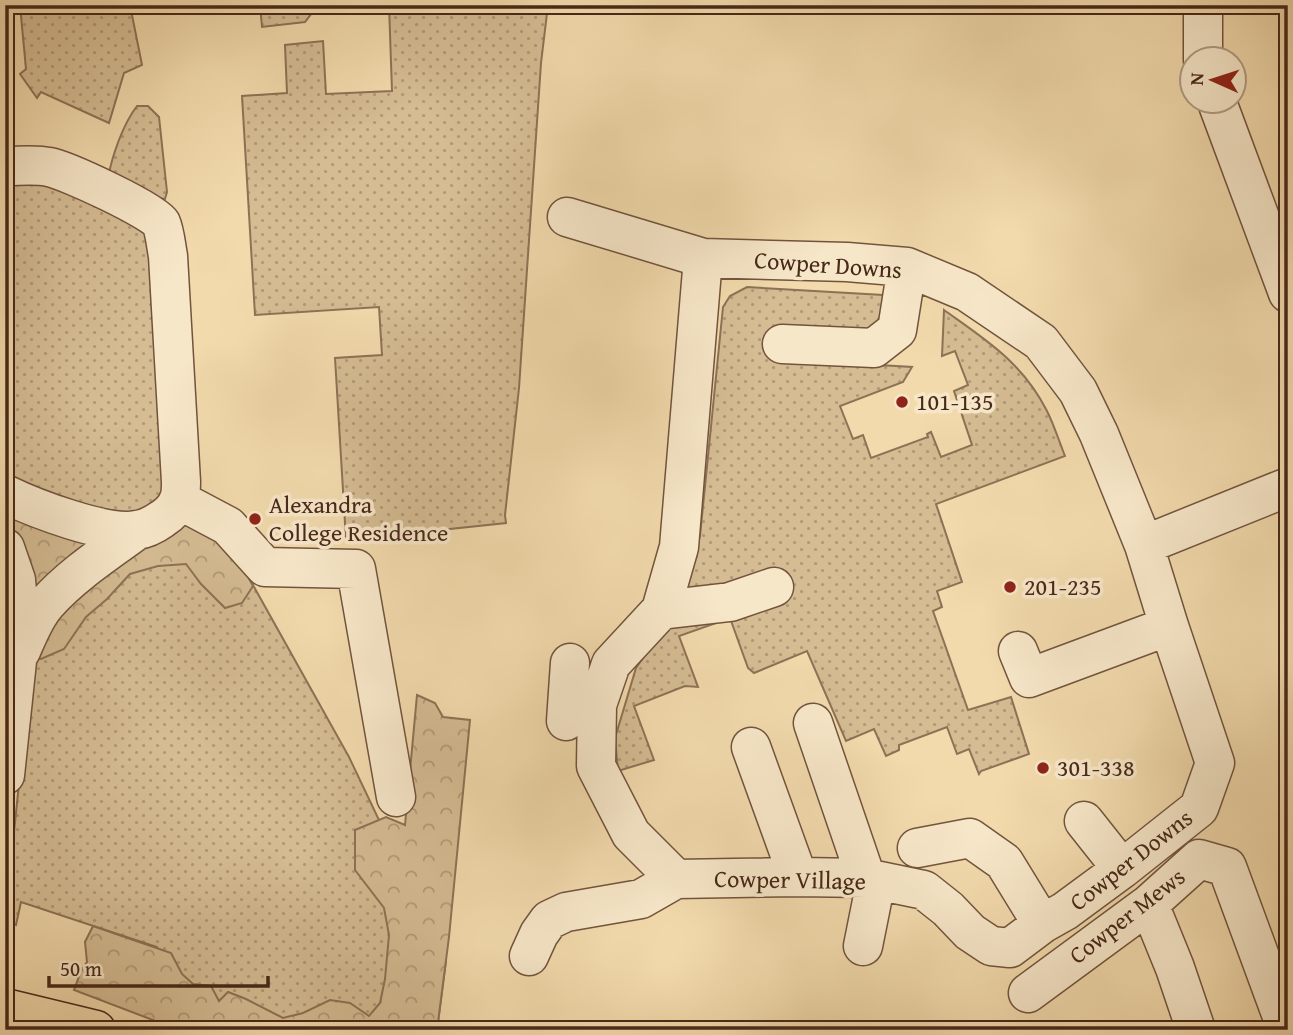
<svg xmlns="http://www.w3.org/2000/svg" width="1293" height="1035" viewBox="0 0 1293 1035" font-family="'Gentium Book Plus',serif">
	<style>
		.grass { fill: url(#grass-dots); stroke: #8e7256; stroke-width: 2 }
		.forest { fill: url(#forest-crowns); stroke: #8e7256; stroke-width: 2 }
		.lines { fill: none; stroke-linecap: round; stroke-linejoin: round }
		.minor-casing { stroke: #72543e; stroke-width: 41 }
		.major-casing { stroke: #472819; stroke-width: 41 }
		.minor { stroke: #f7e7c9; stroke-width: 38 }
		.major { stroke: #f2daac; stroke-width: 38 }
		.poi-dot { fill: #8f2418; stroke: #f7e7c9; stroke-width: 2.5 }
		.labels { text-anchor: middle; stroke-width: 7; stroke-linejoin: round; paint-order: stroke }
		.street-label { font-size: 24px; fill: #472819; stroke: #f7e7c9 }
		.poi-label { font-size: 24px; fill: #472819; stroke: #f7e7c9; text-anchor: start }
	</style>
	<defs>
		<pattern id="grass-dots" width="8" height="8" patternUnits="userSpaceOnUse" patternTransform="scale(1.75)"><rect width="8" height="8" fill="#d5bc93"/><path d="M2 2h.1M6 6h.1" fill="none" stroke="#af9977" stroke-width="1.8" stroke-linecap="round"/></pattern>
		<pattern id="forest-crowns" width="20" height="18" patternUnits="userSpaceOnUse" patternTransform="scale(1.75)"><rect width="20" height="18" fill="#d5bc93"/><path d="M2 6a3 3 0 1 1 6 0M12 15a3 3 0 1 1 6 0" fill="none" stroke="#af9977"/></pattern>
	</defs>
	<rect width="100%" height="100%" fill="#f2daac"/>
	<filter id="stains"><feTurbulence type="fractalNoise" baseFrequency=".00286" numOctaves="4"/><feColorMatrix values="0 0 0 0 .2 0 0 0 0 .09 0 0 0 0 .02 0 0 0 .5 -.17"/></filter>
	<radialGradient id="worn" r=".72"><stop offset=".6" stop-color="#630" stop-opacity="0"/><stop offset="1" stop-color="#630" stop-opacity=".3"/></radialGradient>
	<!-- grass -->
	<path class="grass" d="M 20,5 L 130,5 L 142,65 L 124,73 L 109,123 L 41,92 L 37,98 L 20,74 L 26,69 Z
		M 260,5 L 318,5 L 305,22 L 262,27 Z
		M 389,5 L 548,5 L 541,63 L 519,388 L 505,515 L 506,523 L 346,540 L 335,358 L 382,355 L 379,307 L 255,315 L 242,96 L 287,93 L 285,45 L 323,41 L 326,94 L 392,91 Z
		M 137,106 L 148,106 L 159,117 L 167,192 L 165,199 L 158,198 L 108,178 C 112,156 123,124 137,106 Z
		M 5,177 L 31,177 L 140,224 L 153,245 L 164,493 L 150,509 L 133,519 L 5,486 Z
		M 747,287 L 883,295 L 879,365 L 912,367 L 903,382 L 840,406 L 853,439 L 863,435 L 871,458 L 928,437 L 927,434 L 931,432 L 941,457 L 972,445 L 954,391 L 968,385 L 955,351 L 942,356 L 944,310 C 986,340 1022,362 1047,411 C 1054,425 1059,441 1065,456 L 936,504 L 962,582 L 937,591 L 942,607 L 933,611 L 968,710 L 1011,697 L 1029,754 L 981,771 L 979,774 L 969,749 L 957,754 L 947,727 L 899,745 L 899,750 L 886,756 L 874,729 L 846,741 L 807,651 L 754,673 L 748,668 L 730,618 L 679,636 L 698,687 L 685,686 L 634,706 L 654,760 L 618,771 L 615,738 L 636,668 L 678,608 L 700,536 L 723,307 L 730,296 Z
		M 5,527 L 239,560 L 349,757 L 446,961 L 437,1030 L 179,1030 L 157,947 L 21,902 L 16,925 L 5,919 L 32,658 L 29,603 Z
		M 737,1022 L 775,1030 L 644,1030 Z"/>
	<!-- forest -->
	<path class="forest" d="M 5,500 L 181,522 L 208,531 L 239,560 L 253,586 L 242,603 L 225,608 L 201,584 L 186,564 L 158,566 L 130,574 L 107,599 L 86,617 L 64,649 L 41,659 L 32,658 L 29,603 L 5,527 Z
		M 417,695 L 435,703 L 443,717 L 470,720 L 449,937 L 437,1030 L 179,1030 L 74,990 L 81,971 L 87,962 L 85,942 L 93,926 L 171,953 L 182,974 L 193,984 L 211,986 L 219,1001 L 228,992 L 246,999 L 283,1018 L 303,1013 L 330,1000 L 350,1003 L 369,1016 L 380,1003 L 385,979 L 389,935 L 384,908 L 355,870 L 355,830 L 386,817 L 405,825 Z"/>
	<g class="lines">
		<defs>
			<path id="minor" d="M 1203,60 L 1203,5
				M 1217,102 L 1288,293
				M 5,166 C 19,166 36,164 49,167 C 66,170 154,211 161,223 C 165,232 166,246 168,256 L 181,482 C 181,487 181,494 179,499 C 176,508 170,514 162,519 C 155,524 146,529 137,530 C 106,536 34,508 5,494
				M 782,344 L 874,348 L 897,330 L 907,267
				M 179,500 L 228,526 L 265,567 L 356,569 L 396,797
				M 1144,545 L 1288,487
				M 5,548 L 16,580 L 19,613 L 17,661 L 5,775
				M 661,610 L 730,602 L 774,587
				M 21,651 C 28,635 35,616 47,603 C 72,575 106,553 136,531
				M 1018,651 L 1029,678 L 1169,626
				M 566,721 L 570,663
				M 813,723 L 866,878
				M 751,747 L 798,877
				M 1084,821 L 1122,869
				M 917,848 L 970,838 L 1004,862 L 1042,924
				M 676,879 L 631,834 L 596,766 L 597,705 L 611,664 L 661,610 L 679,547 L 703,258
				M 1149,904 L 1175,968 L 1196,1030
				M 863,946 L 876,881
				M 529,956 L 539,934 L 549,920 L 566,912 L 641,899 L 676,879 L 798,877 L 866,878 L 924,890 L 948,909 L 970,932 L 991,946 L 1010,948 L 1042,924 L 1065,911 L 1122,869 L 1199,808 L 1215,763 L 1169,626 L 1144,545 L 1099,434 L 1078,391 L 1041,342 L 967,292 L 907,267 L 847,262 L 703,258 L 567,217
				M 1028,993 L 1149,904 L 1199,859 L 1227,867 L 1287,1030"/>
			<path id="major" d="M 5,1008 L 96,1030"/>
		</defs>
		<!-- minor casing -->
		<use href="#minor" class="minor-casing"/>
		<!-- major casing -->
		<use href="#major" class="major-casing"/>
		<!-- minor -->
		<use href="#minor" class="minor"/>
		<!-- major -->
		<use href="#major" class="major"/>
	</g>
	<!-- markers -->
	<g class="poi-dot">
		<circle cx="902" cy="402" r="7"/>
		<circle cx="255" cy="519" r="7"/>
		<circle cx="1010" cy="587" r="7"/>
		<circle cx="1043" cy="768" r="7"/>
	</g>
	<g class="labels">
		<!-- street labels -->
		<g class="street-label">
			<text transform="translate(828 265) rotate(4)" y="8">Cowper Downs</text>
			<text transform="translate(1131 860) rotate(-38)" y="8">Cowper Downs</text>
			<text transform="translate(790 880) rotate(1)" y="8">Cowper Village</text>
			<text transform="translate(1127 916) rotate(-38)" y="8">Cowper Mews</text>
		</g>
		<!-- poi labels -->
		<g class="poi-label">
			<text x="916" y="410">101-135</text>
			<text x="269" y="513">Alexandra<tspan x="269" dy="28">College Residence</tspan></text>
			<text x="1024" y="595">201-235</text>
			<text x="1057" y="776">301-338</text>
		</g>
	</g>
	<!-- margin -->
	<rect width="1293" height="1035" fill="none" stroke="#f2daac" stroke-width="28"/>
	<rect x="7" y="7" width="1279" height="1021" fill="none" stroke="#472819" stroke-width="3.5"/>
	<rect x="14" y="14" width="1265" height="1007" fill="none" stroke="#472819" stroke-width="2"/>
	<!-- north arrow -->
	<g transform="translate(1213 80) rotate(273)"><circle r="33" fill="#f7e7c9" stroke="#b19b83" stroke-width="2"/>
	<path d="M0-5L12 26L0 18L-12 26Z" fill="#8f2418"/>
	<text y="-10" font-size="19" font-weight="bold" text-anchor="middle" fill="#472819">N</text>
	</g>
	<!-- scale -->
	<path d="M49 976v10h219v-10" fill="none" stroke="#472819" stroke-width="3.5"/>
	<text x="60" y="976" font-size="21" fill="#472819" stroke="#f7e7c9" stroke-width="5" paint-order="stroke">50 m</text>
	<rect width="100%" height="100%" filter="url(#stains)"/>
	<rect width="100%" height="100%" fill="url(#worn)"/>
</svg>
